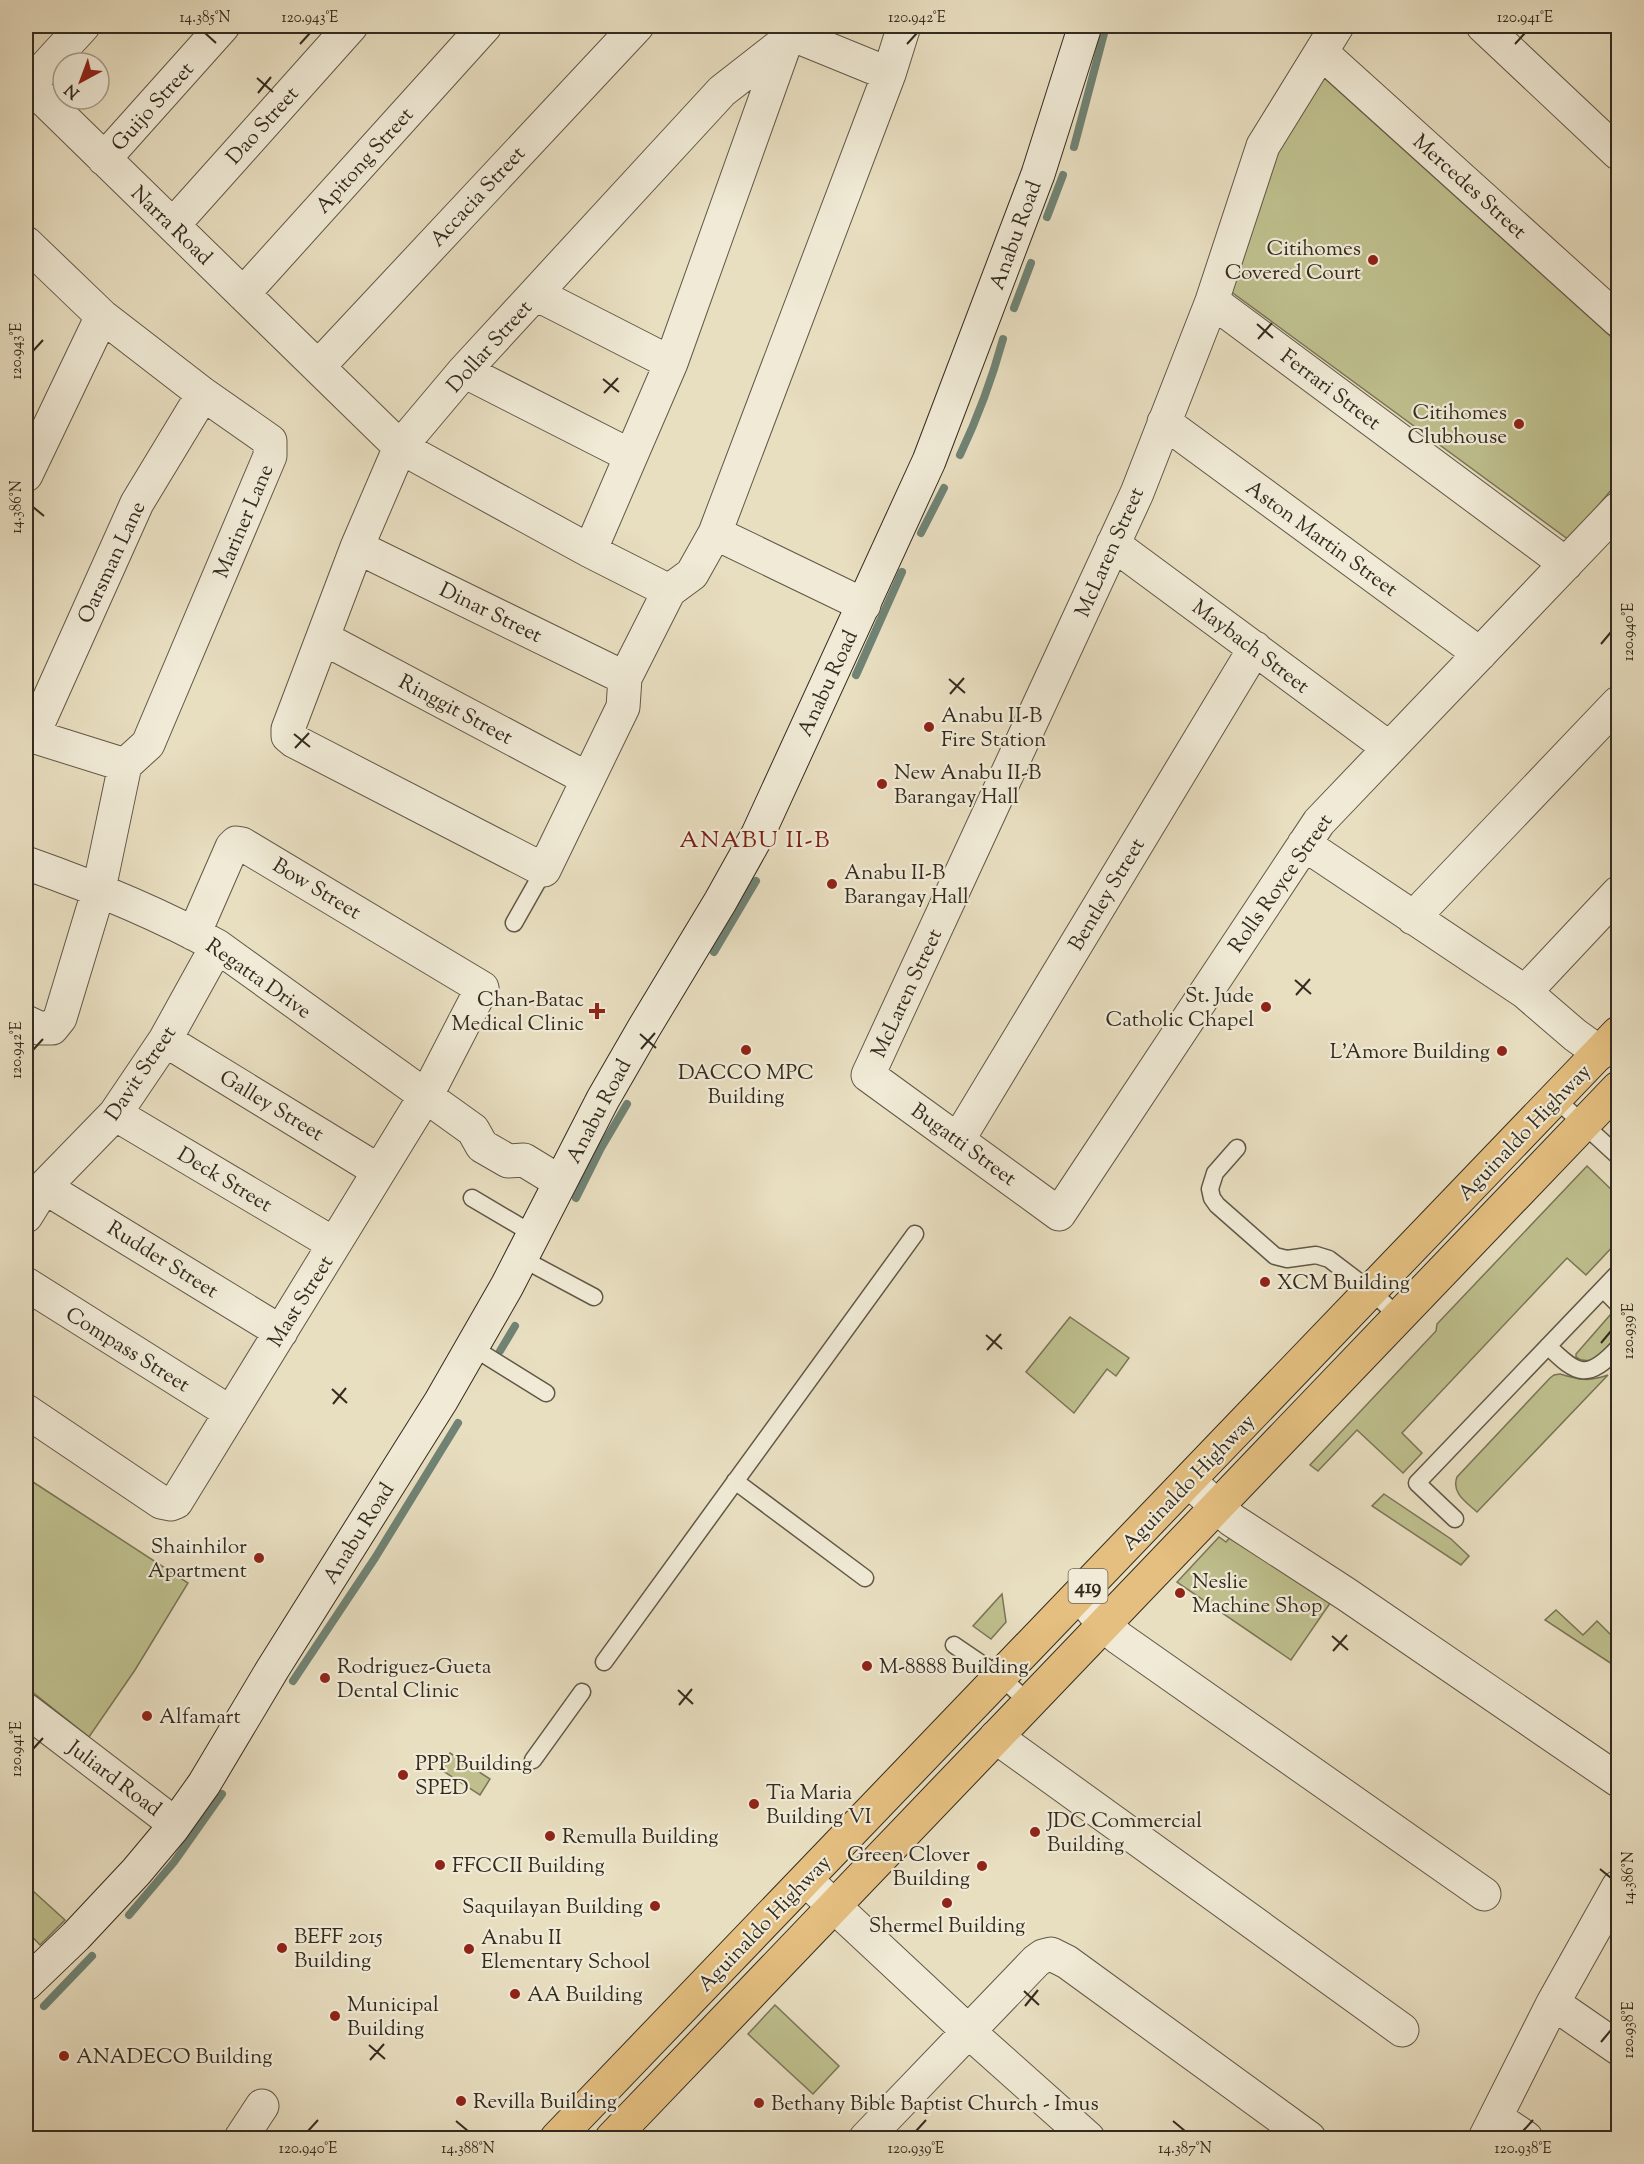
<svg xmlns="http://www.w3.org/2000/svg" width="1644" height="2164" viewBox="0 0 1644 2164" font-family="'Sorts Mill Goudy',serif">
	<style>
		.green { fill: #bebf8d; stroke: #797556; stroke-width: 1.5 }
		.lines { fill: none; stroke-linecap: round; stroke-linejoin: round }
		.stream { stroke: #708374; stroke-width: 8 }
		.lane-casing { stroke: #615847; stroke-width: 19 }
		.street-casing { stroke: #615847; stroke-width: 35 }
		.secondary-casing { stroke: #342b1f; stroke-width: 35 }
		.highway-casing { stroke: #342b1f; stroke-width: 35 }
		.lane { stroke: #f0ead6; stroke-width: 16 }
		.street { stroke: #f0ead6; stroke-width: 33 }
		.secondary { stroke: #f0ead6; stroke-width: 33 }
		.highway { stroke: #e4bf80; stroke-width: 33 }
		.ticks { fill: none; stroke: #342b1f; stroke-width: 2 }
		.poi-dot { fill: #8f2418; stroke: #f0ead6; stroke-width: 2 }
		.labels { text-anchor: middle; stroke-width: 4.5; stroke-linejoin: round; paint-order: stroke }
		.shield { fill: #f0ead6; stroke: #6c6456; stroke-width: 1.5 }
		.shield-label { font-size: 20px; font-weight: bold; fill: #342b1f }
		.street-label { font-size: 21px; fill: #342b1f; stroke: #f0ead6 }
		.poi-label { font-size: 21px; fill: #342b1f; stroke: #f0ead6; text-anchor: start }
		.quarter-label { font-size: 24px; letter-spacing: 1.5px; fill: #7a1f14; stroke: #f0ead6 }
		.neatline { fill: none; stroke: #342b1f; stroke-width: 2 }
		.ticks-label { font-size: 15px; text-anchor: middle; fill: #342b1f }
	</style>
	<rect width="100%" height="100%" fill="#e8dec0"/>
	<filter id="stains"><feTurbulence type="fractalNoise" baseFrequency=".00333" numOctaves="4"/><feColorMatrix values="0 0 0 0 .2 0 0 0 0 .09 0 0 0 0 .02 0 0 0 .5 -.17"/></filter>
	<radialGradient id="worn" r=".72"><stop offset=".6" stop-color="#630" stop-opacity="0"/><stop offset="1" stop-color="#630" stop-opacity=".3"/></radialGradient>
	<!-- green -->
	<path class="green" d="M 1322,76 L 1618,343 L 1618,482 L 1569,540 L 1226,288 L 1273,154 Z
		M 1587,1166 L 1618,1196 L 1618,1241 L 1586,1275 L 1567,1258 L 1402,1433 L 1422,1453 L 1403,1473 L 1357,1430 L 1318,1471 L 1310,1465 L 1436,1331 L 1437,1324 Z
		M 1615,1313 L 1618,1317 L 1618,1333 C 1609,1345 1593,1370 1576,1357 L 1576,1354 L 1611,1314 Z
		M 1070,1317 L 1129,1358 L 1116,1376 L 1107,1369 L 1074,1413 L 1026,1372 Z
		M 1560,1374 C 1580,1380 1587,1382 1608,1375 L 1477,1512 C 1466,1502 1451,1493 1457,1477 L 1550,1378 L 1554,1375 Z
		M 33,1482 L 188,1583 L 135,1670 L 89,1737 L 26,1687 L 26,1493 Z
		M 1384,1494 L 1451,1539 L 1469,1556 L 1461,1565 L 1372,1506 Z
		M 1232,1535 L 1333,1599 L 1291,1660 L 1177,1582 L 1219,1537 L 1226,1542 Z
		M 1002,1594 L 1006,1622 L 991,1639 L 973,1626 Z
		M 1556,1610 L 1583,1635 L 1597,1621 L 1618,1642 L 1618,1668 L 1545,1620 Z
		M 450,1753 L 490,1779 L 480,1795 L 440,1769 Z
		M 33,1891 L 65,1920 L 40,1945 L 26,1930 L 26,1912 L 33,1905 L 26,1898 Z
		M 775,2005 L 839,2066 L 813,2094 L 748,2034 Z"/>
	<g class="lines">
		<!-- stream -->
		<path class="stream" d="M 1074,147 L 1106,26
			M 1047,217 L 1063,175
			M 1014,308 L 1031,263
			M 960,455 C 978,417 992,379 1003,339
			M 921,533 L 944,488
			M 856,675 L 902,572
			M 714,952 L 756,881
			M 576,1198 L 601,1148 L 627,1104
			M 500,1351 L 515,1326
			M 293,1681 L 375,1558 L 458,1423
			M 129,1915 L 174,1862 L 222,1794
			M 44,2006 L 92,1956"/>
		<defs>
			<path id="lane" d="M 514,923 L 544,870
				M 1556,1099 L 1618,1156
				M 1237,1148 L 1215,1173 L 1210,1189 L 1212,1198 L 1217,1205 L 1275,1256 L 1287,1259 L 1316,1255 L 1329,1259 L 1371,1291 L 1399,1317
				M 472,1198 L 533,1234
				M 521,1258 L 594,1297
				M 1603,1289 L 1618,1304
				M 1548,1346 C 1578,1376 1588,1380 1618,1348
				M 472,1347 L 546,1393
				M 735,1481 L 865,1578
				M 1455,1519 L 1417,1483 L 1618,1273
				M 954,1645 L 1001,1677 L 1029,1703
				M 604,1662 L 915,1234
				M 533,1760 L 582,1692"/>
			<path id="street" d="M 797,26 L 786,41 L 722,91 L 464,371 L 400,447 L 357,547 L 288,729 L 288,736 L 294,741 L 544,870 L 623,707 L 625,678 L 669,591 L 692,574 L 715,533 L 889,74 L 904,26
				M 1337,26 L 1263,146 L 1212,301 L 1137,493 L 868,1075 L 1059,1214 L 1319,822 L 1618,509
				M 1483,26 L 1618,153
				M 791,34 L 889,74
				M 1321,52 L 1618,320
				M 26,82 L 400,447 L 590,551 L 669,591
				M 29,85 L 83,26
				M 104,159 L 223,26
				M 173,225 L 351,26
				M 26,243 L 102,316 L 203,394 L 270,441 L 270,456 L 148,744 L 125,765 L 99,889 L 60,1018 L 52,1028 L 39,1028 L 26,1022
				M 243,294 L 485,26
				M 536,294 L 671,363
				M 1212,301 L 1566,564
				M 318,367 L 637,26
				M 464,371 L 631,456
				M 1164,422 L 1480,654
				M 26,475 L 102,316
				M 715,533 L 864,605
				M 1113,544 L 1389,748
				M 357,547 L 625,678
				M 590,551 L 671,363 L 786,41
				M 323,638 L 588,779
				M 26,734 L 125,765
				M 32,737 L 137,503 L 203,394
				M 1304,844 L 1525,992 L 1575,1035 L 1600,1053
				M 26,863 C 91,886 156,912 217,946 L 473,1130 L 482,1146 L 508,1161 L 524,1160 L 560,1182
				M 1413,918 L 1618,703
				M 1525,992 L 1618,893
				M 165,1040 L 379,1171
				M 115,1114 L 334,1244
				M 958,1140 L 1255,648
				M 44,1187 L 281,1332
				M 26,1216 L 44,1187 L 115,1114 L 165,1040 L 217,946
				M 26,1284 L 231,1413
				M 26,1411 L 161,1502 L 171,1504 L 176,1502 L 432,1085 L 482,988 L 242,844 L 236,843 L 232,847 L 194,934
				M 1189,1481 L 1232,1520 L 1346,1594 L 1618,1780
				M 1080,1595 L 1104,1625 L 1119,1638 L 1484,1894
				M 26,1710 L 175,1824
				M 996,1737 L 1402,2030
				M 806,1880 L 969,2032 L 1088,2138
				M 1553,2003 L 1618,2048
				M 1497,2118 L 1526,2138
				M 241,2138 L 262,2106
				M 866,2138 L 1036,1961 L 1043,1956 L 1051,1954 L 1067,1962 L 1309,2138
				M 1485,2138 L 1553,2003 L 1618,1887"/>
			<path id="secondary" d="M 26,1984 L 76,1936 L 136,1872 L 172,1829 L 204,1784 L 272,1670 L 441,1401 L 507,1286 L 603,1099 L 644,1028 L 720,902 L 758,834 L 929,461 L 1038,174 L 1085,26"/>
			<path id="highway" d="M 557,2138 L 1618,1033
				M 612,2138 L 1618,1088"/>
		</defs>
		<!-- lane casing -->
		<use href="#lane" class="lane-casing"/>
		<!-- street casing -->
		<use href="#street" class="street-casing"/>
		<!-- secondary casing -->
		<use href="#secondary" class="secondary-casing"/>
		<!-- highway casing -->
		<use href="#highway" class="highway-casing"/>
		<!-- lane -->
		<use href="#lane" class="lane"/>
		<!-- street -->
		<use href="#street" class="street"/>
		<!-- secondary -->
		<use href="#secondary" class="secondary"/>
		<!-- highway -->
		<use href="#highway" class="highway"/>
	</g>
	<!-- ticks -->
	<path class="ticks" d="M 205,33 L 216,43M 300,44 L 310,33M 907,44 L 917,33M 1515,44 L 1525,33M 257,78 L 273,92M 258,93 L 271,77M 1257,324 L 1273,338M 1258,339 L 1272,323M 33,351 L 43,340M 603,379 L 619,392M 604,393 L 618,378M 33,507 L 44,516M 1601,644 L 1611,632M 949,679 L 965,693M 950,694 L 964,678M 294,734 L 310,747M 295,748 L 309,733M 1295,980 L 1311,994M 1296,995 L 1310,979M 640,1034 L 656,1048M 641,1049 L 655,1033M 33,1050 L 43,1039M 986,1335 L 1002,1349M 1601,1343 L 1611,1331M 987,1350 L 1001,1334M 332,1389 L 347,1403M 333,1404 L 346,1388M 1332,1636 L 1348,1650M 1333,1651 L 1347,1635M 678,1690 L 693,1704M 679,1705 L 692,1689M 33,1749 L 43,1738M 1600,1869 L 1611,1878M 1024,1991 L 1039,2005M 1025,2006 L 1038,1990M 1601,2042 L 1611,2030M 369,2045 L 385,2059M 370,2060 L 384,2044M 456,2121 L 468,2131M 1173,2121 L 1185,2131M 308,2131 L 318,2120M 916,2131 L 926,2120M 1523,2131 L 1533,2120"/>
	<!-- markers -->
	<g class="poi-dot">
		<circle cx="1373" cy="260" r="6"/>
		<circle cx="1519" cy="424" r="6"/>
		<circle cx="929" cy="727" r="6"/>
		<circle cx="882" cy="784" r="6"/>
		<circle cx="832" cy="884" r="6"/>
		<circle cx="1266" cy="1007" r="6"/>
		<path d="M594 1002h6v6h6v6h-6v6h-6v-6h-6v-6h6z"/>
		<circle cx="746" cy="1050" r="6"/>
		<circle cx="1502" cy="1051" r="6"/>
		<circle cx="1265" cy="1282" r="6"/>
		<circle cx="259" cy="1558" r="6"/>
		<circle cx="1180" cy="1593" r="6"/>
		<circle cx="867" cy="1666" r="6"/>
		<circle cx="325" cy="1678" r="6"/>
		<circle cx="147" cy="1716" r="6"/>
		<circle cx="403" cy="1775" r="6"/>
		<circle cx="754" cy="1804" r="6"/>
		<circle cx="1035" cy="1832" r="6"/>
		<circle cx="550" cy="1836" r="6"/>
		<circle cx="440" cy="1865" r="6"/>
		<circle cx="982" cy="1866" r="6"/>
		<circle cx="947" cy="1903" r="6"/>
		<circle cx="655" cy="1906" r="6"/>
		<circle cx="282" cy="1948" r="6"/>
		<circle cx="469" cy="1949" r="6"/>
		<circle cx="515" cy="1994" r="6"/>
		<circle cx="335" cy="2016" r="6"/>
		<circle cx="64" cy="2056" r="6"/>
		<circle cx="461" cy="2101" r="6"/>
		<circle cx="759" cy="2103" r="6"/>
	</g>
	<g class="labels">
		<!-- shield labels -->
		<rect class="shield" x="1068.5" y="1569" width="39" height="34" rx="4.5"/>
		<g class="shield-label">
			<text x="1088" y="1593">419</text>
		</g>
		<!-- street labels -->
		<g class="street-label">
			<text transform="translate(152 106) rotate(-48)" y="7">Guijo Street</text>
			<text transform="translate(262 125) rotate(-48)" y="7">Dao Street</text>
			<text transform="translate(364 160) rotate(-48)" y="7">Apitong Street</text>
			<text transform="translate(1470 186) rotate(42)" y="7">Mercedes Street</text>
			<text transform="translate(477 196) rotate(-47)" y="7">Accacia Street</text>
			<text transform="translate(172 225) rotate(44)" y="7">Narra Road</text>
			<text transform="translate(1015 235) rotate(-70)" y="7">Anabu Road</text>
			<text transform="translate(489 346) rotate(-48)" y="7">Dollar Street</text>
			<text transform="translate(1331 389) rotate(37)" y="7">Ferrari Street</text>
			<text transform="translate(243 521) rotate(-67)" y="7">Mariner Lane</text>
			<text transform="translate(1322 538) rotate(36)" y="7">Aston Martin Street</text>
			<text transform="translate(1109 552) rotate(-66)" y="7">McLaren Street</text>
			<text transform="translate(111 562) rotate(-65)" y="7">Oarsman Lane</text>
			<text transform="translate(491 612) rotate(26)" y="7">Dinar Street</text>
			<text transform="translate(1251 646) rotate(37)" y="7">Maybach Street</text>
			<text transform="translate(827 683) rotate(-65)" y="7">Anabu Road</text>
			<text transform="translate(456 709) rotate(28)" y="7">Ringgit Street</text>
			<text transform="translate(1280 883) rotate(-55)" y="7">Rolls Royce Street</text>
			<text transform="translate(317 888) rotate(31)" y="7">Bow Street</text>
			<text transform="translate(1106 894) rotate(-59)" y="7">Bentley Street</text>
			<text transform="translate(259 978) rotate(35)" y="7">Regatta Drive</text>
			<text transform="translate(906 993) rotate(-65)" y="7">McLaren Street</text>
			<text transform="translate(140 1073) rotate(-56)" y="7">Davit Street</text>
			<text transform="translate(272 1105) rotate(31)" y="7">Galley Street</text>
			<text transform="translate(598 1111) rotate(-62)" y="7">Anabu Road</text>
			<text transform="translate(1524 1132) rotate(-46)" y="7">Aguinaldo Highway</text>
			<text transform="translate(964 1144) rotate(36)" y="7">Bugatti Street</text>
			<text transform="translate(225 1179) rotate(31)" y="7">Deck Street</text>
			<text transform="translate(163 1259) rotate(32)" y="7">Rudder Street</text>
			<text transform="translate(300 1301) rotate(-58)" y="7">Mast Street</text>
			<text transform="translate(128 1349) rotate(32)" y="7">Compass Street</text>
			<text transform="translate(1188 1482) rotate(-46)" y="7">Aguinaldo Highway</text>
			<text transform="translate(358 1533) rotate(-58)" y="7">Anabu Road</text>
			<text transform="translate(115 1778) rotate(37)" y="7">Juliard Road</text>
			<text transform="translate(764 1923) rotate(-46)" y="7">Aguinaldo Highway</text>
		</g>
		<!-- poi labels -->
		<g class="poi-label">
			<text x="1361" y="255" text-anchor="end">Citihomes<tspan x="1361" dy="24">Covered Court</tspan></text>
			<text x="1507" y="419" text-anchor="end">Citihomes<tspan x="1507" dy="24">Clubhouse</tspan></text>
			<text x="941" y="722">Anabu II-B<tspan x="941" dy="24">Fire Station</tspan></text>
			<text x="894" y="779">New Anabu II-B<tspan x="894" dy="24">Barangay Hall</tspan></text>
			<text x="844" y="879">Anabu II-B<tspan x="844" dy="24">Barangay Hall</tspan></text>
			<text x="1254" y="1002" text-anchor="end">St. Jude<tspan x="1254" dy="24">Catholic Chapel</tspan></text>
			<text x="584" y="1006" text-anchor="end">Chan-Batac<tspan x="584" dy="24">Medical Clinic</tspan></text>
			<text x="1490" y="1058" text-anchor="end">L'Amore Building</text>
			<text x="746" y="1079" text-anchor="middle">DACCO MPC<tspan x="746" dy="24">Building</tspan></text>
			<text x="1277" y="1289">XCM Building</text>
			<text x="247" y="1553" text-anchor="end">Shainhilor<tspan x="247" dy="24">Apartment</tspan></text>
			<text x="1192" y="1588">Neslie<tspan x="1192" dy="24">Machine Shop</tspan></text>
			<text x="337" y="1673">Rodriguez-Gueta<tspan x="337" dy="24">Dental Clinic</tspan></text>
			<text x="879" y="1673">M-8888 Building</text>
			<text x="159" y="1723">Alfamart</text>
			<text x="415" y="1770">PPP Building<tspan x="415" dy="24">SPED</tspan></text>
			<text x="766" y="1799">Tia Maria<tspan x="766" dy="24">Building VI</tspan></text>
			<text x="1047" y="1827">JDC Commercial<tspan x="1047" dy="24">Building</tspan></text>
			<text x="562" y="1843">Remulla Building</text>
			<text x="970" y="1861" text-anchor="end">Green Clover<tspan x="970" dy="24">Building</tspan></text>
			<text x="452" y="1872">FFCCII Building</text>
			<text x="643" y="1913" text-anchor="end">Saquilayan Building</text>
			<text x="947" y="1932" text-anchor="middle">Shermel Building</text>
			<text x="294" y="1943">BEFF 2015<tspan x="294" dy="24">Building</tspan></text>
			<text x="481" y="1944">Anabu II<tspan x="481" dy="24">Elementary School</tspan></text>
			<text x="527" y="2001">AA Building</text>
			<text x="347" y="2011">Municipal<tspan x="347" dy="24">Building</tspan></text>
			<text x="76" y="2063">ANADECO Building</text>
			<text x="473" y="2108">Revilla Building</text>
			<text x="771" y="2110">Bethany Bible Baptist Church - Imus</text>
		</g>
		<!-- quarter labels -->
		<g class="quarter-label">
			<text x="755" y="847">ANABU II-B</text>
		</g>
	</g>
	<!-- margin -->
	<rect width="1644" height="2164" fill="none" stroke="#e8dec0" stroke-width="66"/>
	<!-- north arrow -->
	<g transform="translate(81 81) rotate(221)"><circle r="28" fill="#f0ead6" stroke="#a59e8d" stroke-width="1.5"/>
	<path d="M0-4.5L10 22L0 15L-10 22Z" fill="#8f2418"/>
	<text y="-9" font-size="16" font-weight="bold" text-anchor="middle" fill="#342b1f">N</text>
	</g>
	<rect x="33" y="33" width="1578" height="2098" class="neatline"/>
	<g class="ticks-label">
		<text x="205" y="22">14.385°N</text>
		<text x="310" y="22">120.943°E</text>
		<text x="917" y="22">120.942°E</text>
		<text x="1525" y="22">120.941°E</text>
		<text transform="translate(16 351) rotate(-90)" y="5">120.943°E</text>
		<text transform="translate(16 507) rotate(-90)" y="5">14.386°N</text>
		<text transform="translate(1628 632) rotate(-90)" y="5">120.940°E</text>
		<text transform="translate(16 1050) rotate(-90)" y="5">120.942°E</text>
		<text transform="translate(1628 1331) rotate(-90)" y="5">120.939°E</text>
		<text transform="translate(16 1749) rotate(-90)" y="5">120.941°E</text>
		<text transform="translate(1628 1878) rotate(-90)" y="5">14.386°N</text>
		<text transform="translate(1628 2030) rotate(-90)" y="5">120.938°E</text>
		<text x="308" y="2153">120.940°E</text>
		<text x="468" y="2153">14.388°N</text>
		<text x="916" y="2153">120.939°E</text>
		<text x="1185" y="2153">14.387°N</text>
		<text x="1523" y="2153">120.938°E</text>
	</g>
	<rect width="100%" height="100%" filter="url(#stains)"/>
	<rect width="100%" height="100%" fill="url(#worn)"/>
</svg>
